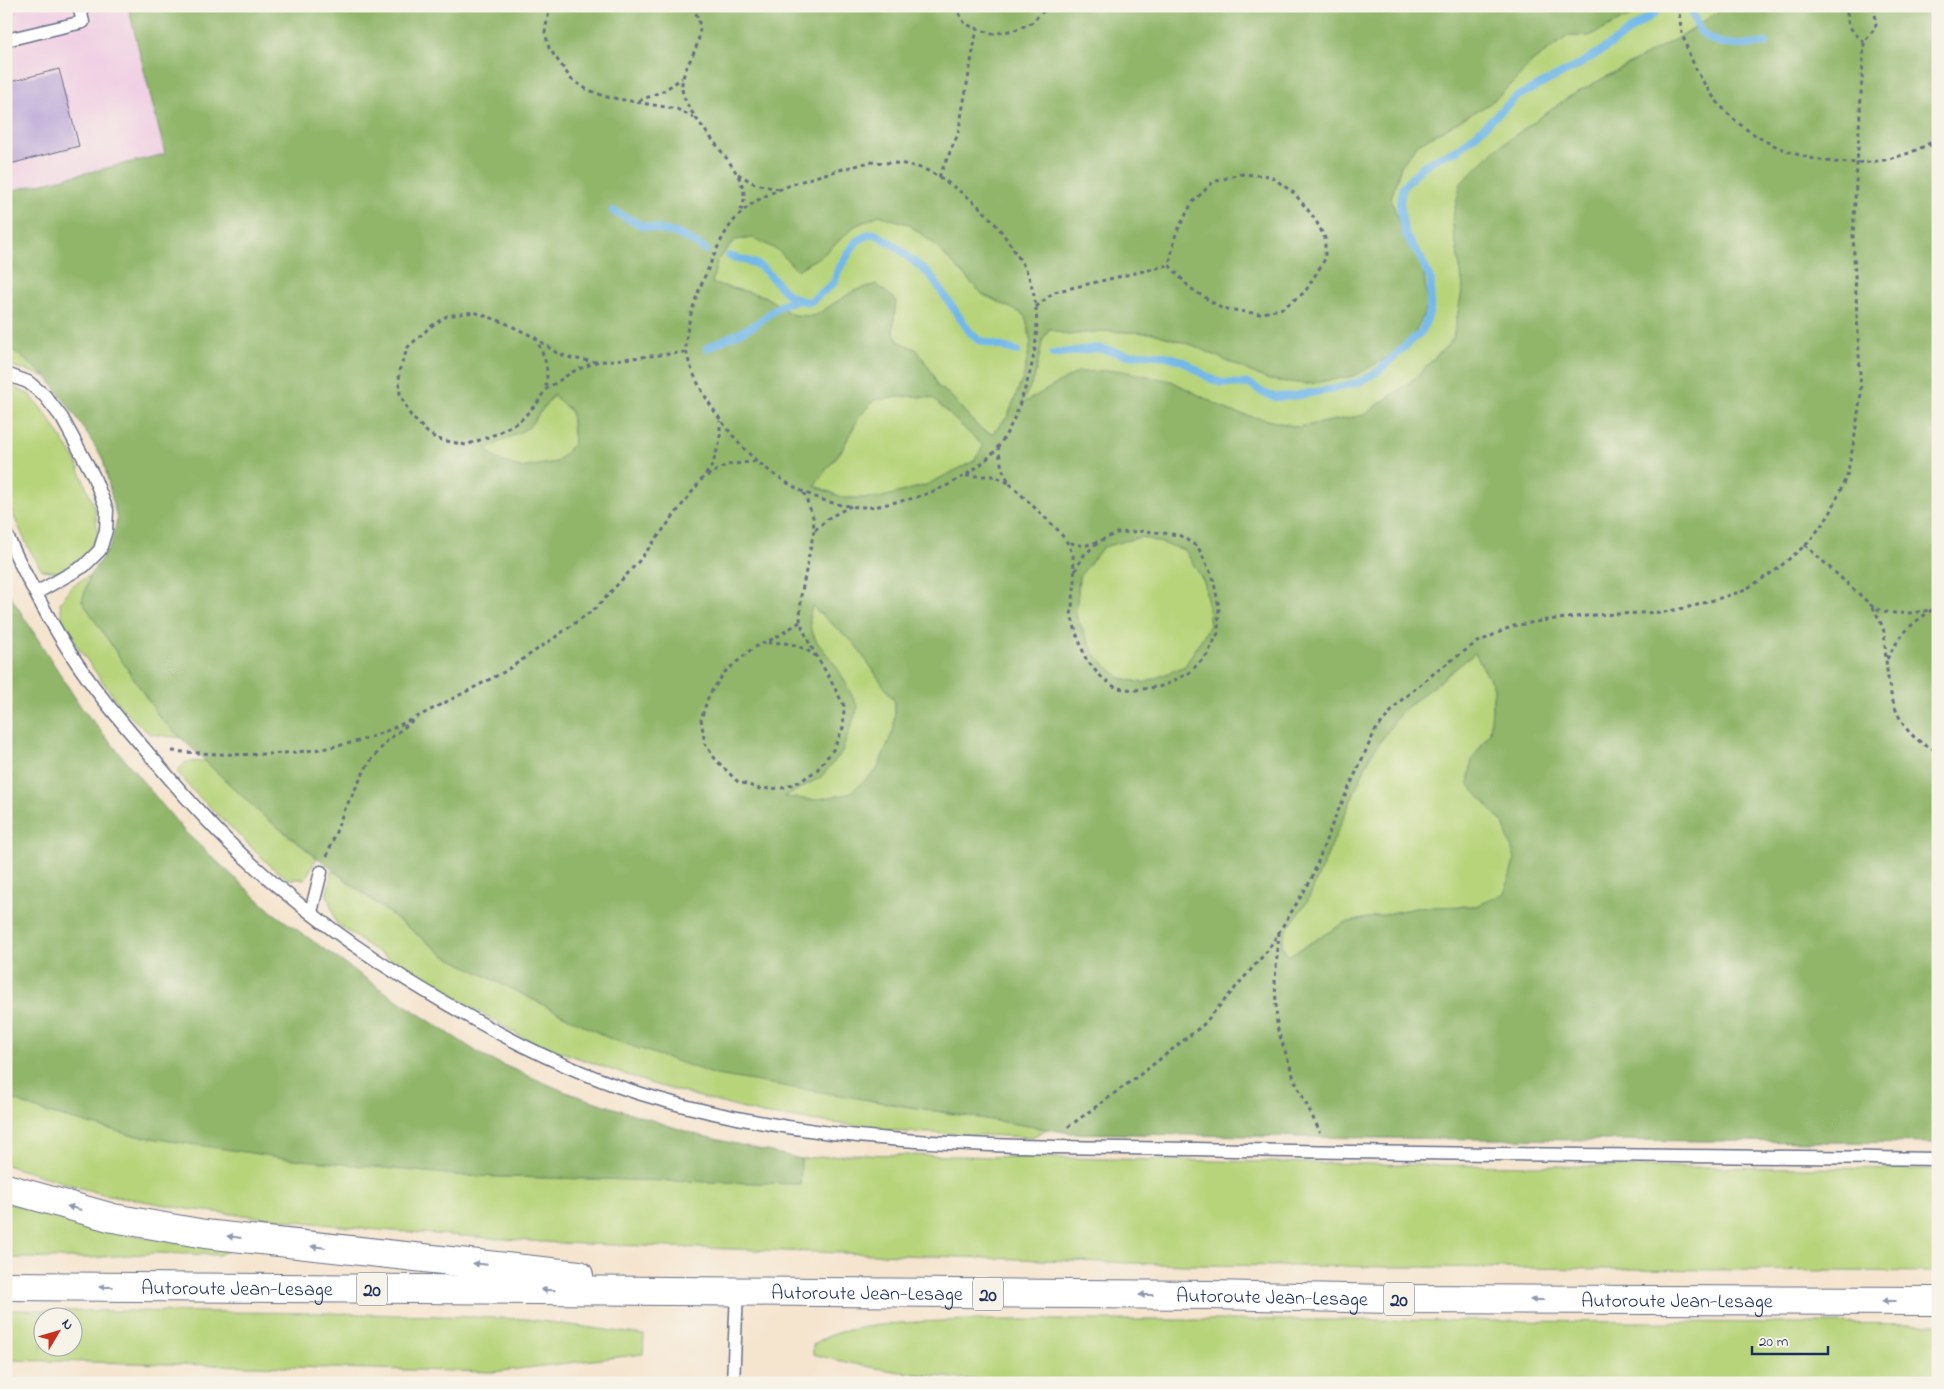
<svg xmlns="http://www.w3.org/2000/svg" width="1944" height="1389" viewBox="0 0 1944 1389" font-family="'Indie Flower',sans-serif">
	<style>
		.built { fill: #f0d0e4 }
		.green { fill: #b7d47a; stroke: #69826c; fill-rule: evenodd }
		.forest { fill: #91b66a; stroke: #567264; fill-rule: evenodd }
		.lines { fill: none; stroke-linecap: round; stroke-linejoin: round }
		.stream { stroke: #72b8e9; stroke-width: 8 }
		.building { fill: #baa5d8 }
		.service-casing { stroke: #676e85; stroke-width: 15 }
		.motorway-casing { stroke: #676e85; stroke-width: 30 }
		.path { stroke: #676e85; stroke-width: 3; stroke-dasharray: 4 4; stroke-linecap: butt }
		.service { stroke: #fff; stroke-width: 12 }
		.motorway { stroke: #fff; stroke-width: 28 }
		.oneway { fill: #8d97ae }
		.labels { text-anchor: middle; stroke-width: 5; stroke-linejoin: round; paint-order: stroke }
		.shield { fill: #f7f3e8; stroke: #5d6a87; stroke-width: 1 }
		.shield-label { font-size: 19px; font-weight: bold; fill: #1b2f5e }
		.street-label { font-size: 20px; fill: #1b2f5e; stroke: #f7f3e8 }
	</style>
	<rect width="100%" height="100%" fill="#f7f3e8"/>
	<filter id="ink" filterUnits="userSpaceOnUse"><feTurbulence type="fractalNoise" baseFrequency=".02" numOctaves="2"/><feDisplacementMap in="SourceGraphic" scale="10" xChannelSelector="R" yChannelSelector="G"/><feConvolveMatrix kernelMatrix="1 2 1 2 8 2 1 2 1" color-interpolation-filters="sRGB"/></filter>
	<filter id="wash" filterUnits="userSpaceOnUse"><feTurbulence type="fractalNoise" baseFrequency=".0096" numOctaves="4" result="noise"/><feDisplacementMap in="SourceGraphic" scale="20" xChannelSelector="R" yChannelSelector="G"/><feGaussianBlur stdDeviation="1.12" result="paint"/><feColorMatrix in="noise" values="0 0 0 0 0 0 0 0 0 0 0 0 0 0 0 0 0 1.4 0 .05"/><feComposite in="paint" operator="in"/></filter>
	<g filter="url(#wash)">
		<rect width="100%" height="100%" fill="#f5e4ce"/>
		<!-- built -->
		<path class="built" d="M 6,6 L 128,6 L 165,155 L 6,192 Z"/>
		<!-- green -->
		<path class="green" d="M 1651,6 L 1727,6 L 1683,35 L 1569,97 L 1496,149 L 1452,220 L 1463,286 L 1453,339 L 1414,379 L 1364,415 L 1298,427 L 1232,412 L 1171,381 L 1021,404 L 1034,379 L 1043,339 L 1049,329 L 1068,335 L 1102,331 L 1153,333 L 1192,345 L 1269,380 L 1308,384 L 1423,267 L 1404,239 L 1391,198 L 1401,166 L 1418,144 L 1489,104 L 1513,83 L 1533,61 L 1568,36 L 1589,36 Z
			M 879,215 L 908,224 L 933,243 L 982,294 L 1025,315 L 1031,342 L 1024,375 L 1008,416 L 992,434 L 980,429 L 950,395 L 937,386 L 933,374 L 917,350 L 898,341 L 893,330 L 896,300 L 854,291 L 814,316 L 793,315 L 764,296 L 712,283 L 717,261 L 735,240 L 754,238 L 779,251 L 797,270 L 824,254 L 855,226 Z
			M 6,345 L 8,346 L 47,377 L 6,364 Z
			M 6,383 L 30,395 L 48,417 L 75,459 L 95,509 L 98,536 L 83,557 L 59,572 L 42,570 L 28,547 L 6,499 Z
			M 554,395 L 571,412 L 574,443 L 557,462 L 520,468 L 497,459 L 485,449 L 528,428 Z
			M 910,396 L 932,398 L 984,446 L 975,461 L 926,485 L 880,498 L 844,498 L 814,485 L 842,450 L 859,417 L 874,400 Z
			M 1141,537 L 1185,550 L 1205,584 L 1210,625 L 1185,666 L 1144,683 L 1120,678 L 1094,655 L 1076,616 L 1079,576 L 1103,547 Z
			M 90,575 L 82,601 L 160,718 L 181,738 L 150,734 L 123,710 L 64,628 L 60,603 L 72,586 Z
			M 812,606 L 854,643 L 895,702 L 894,729 L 877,770 L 849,794 L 813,800 L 783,797 L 821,777 L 835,665 L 819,646 L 808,623 Z
			M 1475,653 L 1494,687 L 1490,732 L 1472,760 L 1468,784 L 1503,823 L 1515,858 L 1505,893 L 1477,906 L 1420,907 L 1344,923 L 1288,956 L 1281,945 L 1285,932 L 1308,900 L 1370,756 L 1402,711 Z
			M 205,761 L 261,814 L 317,858 L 305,879 L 289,879 L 273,868 L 191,789 L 177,771 L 186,762 Z
			M 332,870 L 444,955 L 611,1039 L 872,1101 L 1047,1129 L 1032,1137 L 906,1132 L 762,1114 L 649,1083 L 525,1039 L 370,947 L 336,923 L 327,894 Z
			M 6,1097 L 45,1112 L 131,1135 L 207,1146 L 466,1176 L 800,1184 L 801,1159 L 853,1154 L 1421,1165 L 1938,1169 L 1938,1272 L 1187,1265 L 558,1243 L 367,1229 L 188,1209 L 98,1193 L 6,1165 Z
			M 6,1202 L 119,1233 L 229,1250 L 219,1255 L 156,1253 L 89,1258 L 6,1258 Z
			M 6,1310 L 329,1313 L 476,1317 L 526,1319 L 644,1335 L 643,1354 L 493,1372 L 6,1360 ZM 42,1316 L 72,1316 L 72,1346 L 42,1346 Z
			M 967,1320 L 1351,1320 L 1938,1324 L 1938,1383 L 1035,1383 C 960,1380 886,1374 813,1354 L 813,1345 C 843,1321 928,1322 967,1320 Z"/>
		<!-- forest -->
		<path class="forest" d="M 128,6 L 1651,6 L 1589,36 L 1568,36 L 1533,61 L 1513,83 L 1489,104 L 1418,144 L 1401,165 L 1391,198 L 1404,239 L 1423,267 L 1428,306 L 1408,346 L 1354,376 L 1308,384 L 1269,380 L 1192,345 L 1153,333 L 1102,331 L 1068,335 L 1049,329 L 1043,339 L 1034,379 L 1021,404 L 1078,372 L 1118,370 L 1171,381 L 1232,412 L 1298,427 L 1364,415 L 1414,379 L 1453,339 L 1463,286 L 1452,220 L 1461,183 L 1496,149 L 1569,97 L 1683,35 L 1727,6 L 1938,6 L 1938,1143 L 1370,1138 L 1071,1133 L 716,1075 L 611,1039 L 444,955 L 261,814 L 160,718 L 82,601 L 90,575 L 111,545 L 117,520 L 103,459 L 75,415 L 47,377 L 6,345 L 6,192 L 165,154 ZM 879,215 L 908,224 L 933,243 L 982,294 L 1025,315 L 1031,342 L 1024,375 L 1008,416 L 992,434 L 980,429 L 950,395 L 937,386 L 933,374 L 917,350 L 898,341 L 893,330 L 896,300 L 876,284 L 854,291 L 814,316 L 793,315 L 764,296 L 712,283 L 717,261 L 735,240 L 754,238 L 779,251 L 797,270 L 824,254 L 855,226 ZM 553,395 L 571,411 L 574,443 L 557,462 L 520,468 L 497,459 L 486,449 L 528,428 ZM 910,396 L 932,398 L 983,446 L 974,461 L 926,485 L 879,498 L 844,498 L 814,486 L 842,449 L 859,417 L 874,400 ZM 1141,537 L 1185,550 L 1205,584 L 1210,625 L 1185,666 L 1144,683 L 1120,678 L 1095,655 L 1076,616 L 1079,577 L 1103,547 ZM 812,606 L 854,643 L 895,702 L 894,729 L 877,770 L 849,794 L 813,800 L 784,797 L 821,777 L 841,754 L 858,707 C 850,693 844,677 835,665 C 820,643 804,635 812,606 ZM 1475,653 L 1494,687 L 1490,732 L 1472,760 L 1468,784 L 1503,823 L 1515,858 L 1505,893 L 1477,906 L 1420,907 L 1344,923 L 1288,956 L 1281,945 L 1285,932 L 1308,900 L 1370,756 L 1402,711 Z
			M 6,589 L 81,707 L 185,832 L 272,912 L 382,990 L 485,1057 L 568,1093 L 698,1135 L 801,1159 L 800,1184 L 466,1176 L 291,1159 L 131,1135 L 45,1112 L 6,1097 Z"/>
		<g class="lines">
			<!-- stream -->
			<path class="stream" d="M 1690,6 C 1693,14 1695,22 1699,29 C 1713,49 1746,46 1766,43
				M 613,211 L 643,226 L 675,233 L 688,239 L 706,250
				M 729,256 C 737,259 748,260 756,264 C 780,278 779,299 810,302 L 835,282 L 837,272 L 856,242 L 869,234 L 875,234 L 894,245 L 931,276 L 969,331 L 978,340 L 1017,351
				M 707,348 C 722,340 738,334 753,326 C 772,315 773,305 796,301
				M 1053,354 L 1097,348 L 1129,355 L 1143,354 L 1166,356 L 1183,361 L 1209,378 L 1222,383 L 1250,384 L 1263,393 L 1275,397 L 1293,396 L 1328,390 L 1359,382 L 1377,372 L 1422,331 L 1430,311 L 1431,281 L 1421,258 L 1406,236 L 1402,220 L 1400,202 L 1403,187 L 1423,166 L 1439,157 L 1457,150 L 1473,137 L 1516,97 L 1575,67 L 1601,51 L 1656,12"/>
		</g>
		<g id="blocks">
			<!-- building -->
			<path class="building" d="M 59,69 L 79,146 L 6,165 L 6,83 Z"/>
		</g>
	</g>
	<g filter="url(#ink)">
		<use href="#blocks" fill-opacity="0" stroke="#676e85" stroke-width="1"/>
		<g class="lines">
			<defs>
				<path id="service" d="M 6,40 L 83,22 L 79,6
					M 6,374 L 28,382 L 45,396 L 62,418 L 93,475 L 107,510 L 106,530 L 100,550 L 84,566 L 36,593
					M 6,534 C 29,583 54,632 86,676 C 107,706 131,733 155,761 C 185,797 217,833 252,864 C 319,925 396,976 475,1020 C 532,1052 591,1080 655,1098 C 830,1149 1015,1146 1196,1149 C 1443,1155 1690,1155 1938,1159
					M 311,912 L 321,872
					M 733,1383 L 737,1292"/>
				<g id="motorway">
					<path d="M 6,1188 L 113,1218 L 205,1234 L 579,1275"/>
					<path id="s1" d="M 6,1286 L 1212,1295 L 1392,1299 L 1938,1301"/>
				</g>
			</defs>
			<!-- service casing -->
			<use href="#service" class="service-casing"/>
			<!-- motorway casing -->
			<use href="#motorway" class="motorway-casing"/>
			<!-- path -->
			<path class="path" d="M 550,6 L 545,32 L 549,48 L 571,79 L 586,89 L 607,97 L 677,109 L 694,118
				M 692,6 C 717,45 672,66 684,97 C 695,126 743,168 744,194 C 745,201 742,207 740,213
				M 955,6 L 965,24 L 992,34 L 1015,30 L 1031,23 L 1049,6
				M 1678,6 C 1680,16 1680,27 1683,36 C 1690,60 1703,85 1719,104 C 1770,164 1871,183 1938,138
				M 1851,6 L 1847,9 C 1847,27 1851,30 1864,42
				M 639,101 L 665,90 L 682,78
				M 1929,144 L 1938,151
				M 870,162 C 884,163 900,162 913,166 C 933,170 949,184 965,195 C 984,209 999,227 1012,247 C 1016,254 1022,262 1026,270 C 1044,311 1037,357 1022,397 C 1016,416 1006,439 992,454 C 967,479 930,496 896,502 C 886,504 875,508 864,507 C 824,507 787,486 757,461 C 731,439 689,381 686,348 C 685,324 698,291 708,269 C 717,248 726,226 744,210 C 773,185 833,172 870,162 Z
				M 738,174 L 755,184 L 778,189
				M 1240,174 L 1270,176 L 1294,193 L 1315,219 L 1325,238 L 1325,259 L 1305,292 L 1283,308 L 1259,314 L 1221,308 L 1190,288 L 1169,265 L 1176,233 L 1192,203 L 1213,182 Z
				M 939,177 L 958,134 L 977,29
				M 1036,307 L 1054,292 L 1169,265
				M 535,337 C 545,357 550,368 545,390
				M 596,362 L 571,358 L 557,353 L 534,337 L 503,322 L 474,312 L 447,316 L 430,327 L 408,347 L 399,371 L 400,394 L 411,416 L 427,432 L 437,439 L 466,445 L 496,434 L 520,421 L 538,402 L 545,390 L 572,372 L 596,362 L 687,352
				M 998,446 L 1002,469 L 1010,484 L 1058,530 L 1067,542 L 1073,555 L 1075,581 L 1071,615 L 1077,635 L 1086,659 L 1099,675 L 1116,688 L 1136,690 L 1163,686 L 1189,673 L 1207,655 L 1218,633 L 1219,607 L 1213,578 L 1198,547 L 1179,535 L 1146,531 L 1116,533 L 1100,541 L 1084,546 L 1067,542
				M 707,476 L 726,465 L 757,461
				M 966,476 L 994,476 L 1009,483
				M 815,530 L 830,517 L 851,506
				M 1805,545 L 1873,607 C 1896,618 1913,612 1938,609
				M 1075,571 L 1084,555 L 1098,543
				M 1873,607 C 1876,614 1882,623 1884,632 C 1885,640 1885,650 1886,659 C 1889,698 1897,736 1938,751
				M 800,622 L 775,638 L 753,648 L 725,672 L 709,695 L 701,719 L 705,744 L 716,760 L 737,781 L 760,789 L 782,788 L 801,781 L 817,770 L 833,750 L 843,728 L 844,706 L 829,677 L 810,645 L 800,622 L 801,596 L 814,530 L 813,517 L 804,493
				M 768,643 C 790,642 799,644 817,657
				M 1887,659 C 1900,635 1909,625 1932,610
				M 172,751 C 229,756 290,757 346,744 C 369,739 390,730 410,720
				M 327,856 L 343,813 L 368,764 L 387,741 L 417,717 L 504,672 L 554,638 L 596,608 L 639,561 L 712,466 L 720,441 L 720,421
				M 1279,932 L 1275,980 L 1277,1027 L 1295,1081 L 1320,1132
				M 1068,1127 L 1141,1074 L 1203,1025 L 1268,950 L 1311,880 L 1333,822 L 1375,731 L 1399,702 L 1438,670 L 1476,643 L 1513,626 L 1547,620 L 1595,615 L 1664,612 L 1694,606 L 1743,591 L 1776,570 L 1809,542 L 1830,514 L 1847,475 L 1854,441 L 1861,393 L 1853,236 L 1864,42 L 1876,27 L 1875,10 L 1871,6"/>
			<!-- service -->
			<use href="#service" class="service"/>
			<!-- motorway -->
			<use href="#motorway" class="motorway"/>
		</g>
		<!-- one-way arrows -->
		<defs><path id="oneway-solid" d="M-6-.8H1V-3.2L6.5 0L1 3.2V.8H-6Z" transform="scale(1.25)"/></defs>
		<g class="oneway">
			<use href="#oneway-solid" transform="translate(74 1208) rotate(-165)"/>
			<use href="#oneway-solid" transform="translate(234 1237) rotate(-173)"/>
			<use href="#oneway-solid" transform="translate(318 1247) rotate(-174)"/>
			<use href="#oneway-solid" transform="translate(480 1264) rotate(-174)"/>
			<use href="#oneway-solid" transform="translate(106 1287) rotate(-180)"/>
			<use href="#oneway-solid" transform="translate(548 1290) rotate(-179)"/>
			<use href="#oneway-solid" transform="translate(1146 1295) rotate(-180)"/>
			<use href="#oneway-solid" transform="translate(1537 1300) rotate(-180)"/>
			<use href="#oneway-solid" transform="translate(1889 1301) rotate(-180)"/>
		</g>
	</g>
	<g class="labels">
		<!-- shield labels -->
		<g class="shield">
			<rect x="357" y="1272.5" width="30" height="33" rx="4"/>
			<rect x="973" y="1277.5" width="30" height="33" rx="4"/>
			<rect x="1384" y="1282.5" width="30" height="33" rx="4"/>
		</g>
		<g class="shield-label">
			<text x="372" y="1296">20</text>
			<text x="988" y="1301">20</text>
			<text x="1399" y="1306">20</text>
		</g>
		<!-- street labels -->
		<g class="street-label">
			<text dy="7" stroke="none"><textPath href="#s1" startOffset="231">Autoroute Jean-Lesage</textPath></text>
			<text dy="7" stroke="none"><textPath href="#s1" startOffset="861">Autoroute Jean-Lesage</textPath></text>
			<text dy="7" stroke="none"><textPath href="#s1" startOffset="1266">Autoroute Jean-Lesage</textPath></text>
			<text dy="7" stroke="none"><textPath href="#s1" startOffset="1671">Autoroute Jean-Lesage</textPath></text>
		</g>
	</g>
	<!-- margin -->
	<rect width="1944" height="1389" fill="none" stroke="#f7f3e8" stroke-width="25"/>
	<!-- north arrow -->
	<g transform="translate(58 1332) rotate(52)"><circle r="24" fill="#f7f3e8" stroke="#9fa5b1"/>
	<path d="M0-4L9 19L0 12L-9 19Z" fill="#c8321e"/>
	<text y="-8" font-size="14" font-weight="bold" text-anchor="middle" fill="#1b2f5e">N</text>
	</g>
	<!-- scale -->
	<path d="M1752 1346v8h76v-8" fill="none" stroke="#1b2f5e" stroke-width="2.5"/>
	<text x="1759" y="1346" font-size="15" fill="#1b2f5e" stroke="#f7f3e8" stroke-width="4" paint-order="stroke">20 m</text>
</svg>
